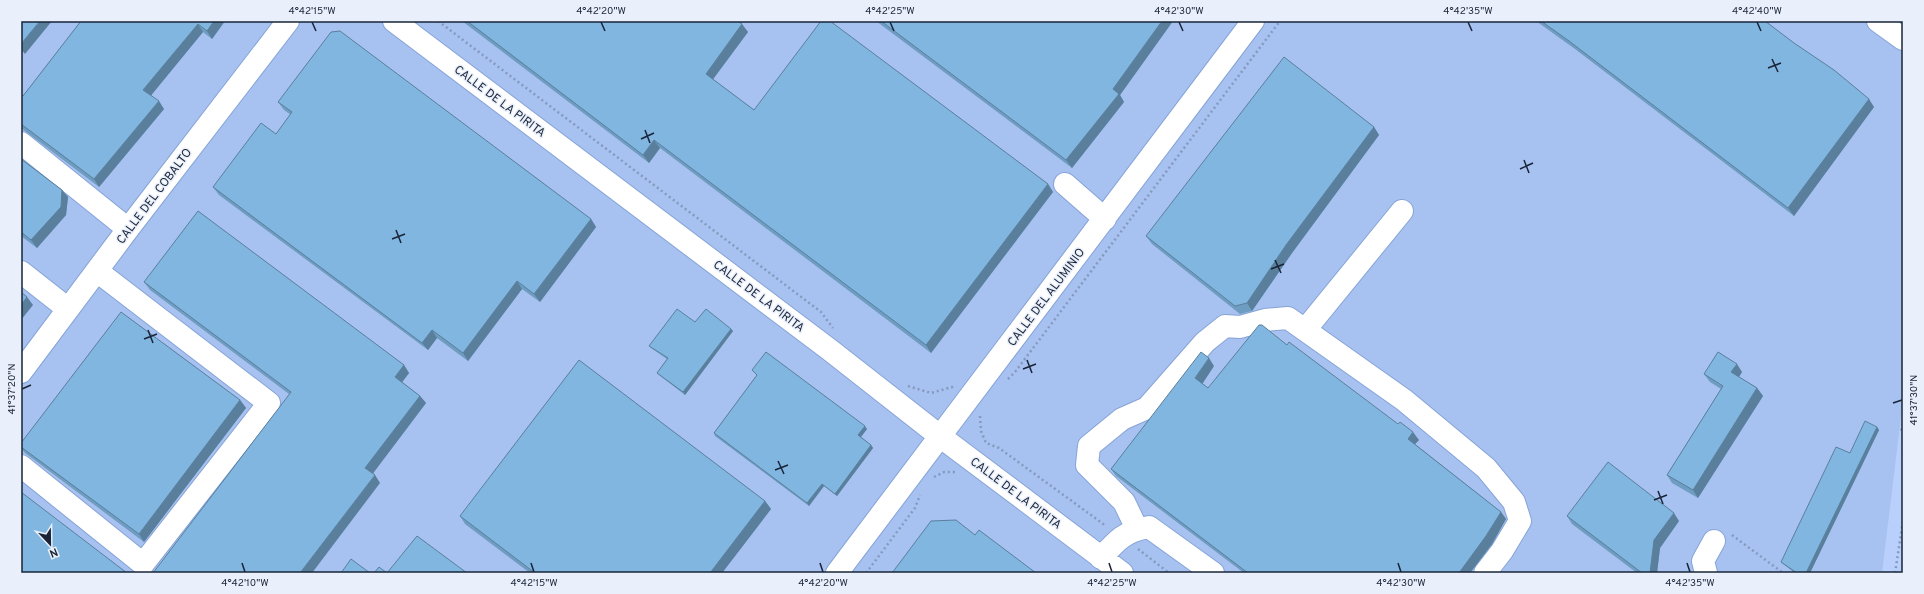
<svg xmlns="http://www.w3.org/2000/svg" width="1924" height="594" viewBox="0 0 1924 594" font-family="Overpass,sans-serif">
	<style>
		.built { fill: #a7c1f0 }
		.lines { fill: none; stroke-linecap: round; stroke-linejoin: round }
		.minor-casing { stroke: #86a4d7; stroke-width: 24 }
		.path { stroke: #8599bd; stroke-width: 2.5; stroke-dasharray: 2 3; stroke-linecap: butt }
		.minor { stroke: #fff; stroke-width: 22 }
		.wall { fill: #6e9dc1 }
		.shaded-wall { fill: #5a7f9d }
		.building { fill: #80b6e0; stroke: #5a7f9d }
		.ticks { fill: none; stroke: #192438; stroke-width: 1.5 }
		.labels { text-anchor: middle; stroke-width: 3; stroke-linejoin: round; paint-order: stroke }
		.street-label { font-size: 12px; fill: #192438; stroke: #eaf0fb }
		.neatline { fill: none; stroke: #192438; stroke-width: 1.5 }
		.ticks-label { font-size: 10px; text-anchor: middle; fill: #192438 }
	</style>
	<rect width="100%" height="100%" fill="#b8d0fb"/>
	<!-- built -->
	<path class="built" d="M 21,21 L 1903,21 L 1903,400 L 1882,573 L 21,573 Z"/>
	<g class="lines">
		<defs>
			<path id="minor" d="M 394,21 L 830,350 L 941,437 L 1122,573
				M 1878,21 L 1903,39
				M 21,143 L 128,229
				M 1065,184 L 1105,219
				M 21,272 L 68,309
				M 1305,330 L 1402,211
				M 21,372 L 128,229 L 288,21
				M 21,466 L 143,564 L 269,403 L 97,271
				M 1137,529 L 1124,502 L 1087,465 L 1089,446 L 1122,419 L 1147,408 L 1205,342 L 1225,326 L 1240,327 L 1265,320 L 1288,318 L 1404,400 L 1486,468 L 1514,502 L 1520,521 L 1502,551 L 1485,573
				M 1101,558 C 1117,540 1125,531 1149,527 L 1213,573
				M 837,573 L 1253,21
				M 1706,573 L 1703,561 L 1714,541"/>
		</defs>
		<!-- minor casing -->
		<use href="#minor" class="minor-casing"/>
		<!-- path -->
		<path class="path" d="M 438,21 L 821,312 L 833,328
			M 1008,379 L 1015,372 L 1280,21
			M 908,386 L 931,393 L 952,387 L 954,388
			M 980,416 L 981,431 L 986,443 L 999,448 L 1106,526
			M 1903,424 L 1901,428 L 1903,434
			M 934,477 L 944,472 L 956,472
			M 1732,535 L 1783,573
			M 1138,549 L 1169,573
			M 866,573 L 915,508 L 920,495
			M 1895,573 L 1903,521"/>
		<!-- minor -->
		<use href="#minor" class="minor"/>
	</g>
	<!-- wall -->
	<path class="wall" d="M 81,21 L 225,21 L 212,39 L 203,32 L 151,95 L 164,109 L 99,187 L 21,128 L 21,94 L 23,96 Z
		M 462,21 L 738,21 L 748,32 L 713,79 L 754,110 L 1048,184 L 1053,192 L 931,353 L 660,148 L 649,163 Z
		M 876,21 L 1173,21 L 1120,95 L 1124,102 L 1072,168 Z
		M 1536,21 L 1765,21 L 1874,107 L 1794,216 L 1575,49 Z
		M 278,102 L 591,219 L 596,227 L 540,302 L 522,289 L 468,361 L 437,338 L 428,350 L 219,195 L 213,187 L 276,134 L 291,115 L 284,110 Z
		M 1374,127 L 1379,135 L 1292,253 L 1252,311 L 1240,314 L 1152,244 L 1146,236 Z
		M 21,159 L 68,197 L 66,215 L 37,248 L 21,236 Z
		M 144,282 L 404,365 L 409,373 L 402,382 L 420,396 L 426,403 L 373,473 L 380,483 L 289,394 L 150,290 Z
		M 695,322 L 731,329 L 733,331 L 685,395 L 659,375 L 657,373 L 667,359 L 651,348 L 649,346 Z
		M 1287,345 L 1419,440 L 1415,444 L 1501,512 L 1506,519 L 1492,544 L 1470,573 L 1244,573 L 1116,476 L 1111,469 L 1214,366 L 1202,383 L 1208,388 Z
		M 752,370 L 867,429 L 861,437 L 871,445 L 873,448 L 837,496 L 824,486 L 809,506 L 715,436 L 714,433 L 757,375 Z
		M 1742,372 L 1739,377 L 1757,388 L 1763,396 L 1698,498 L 1672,483 L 1667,475 L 1721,389 L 1710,382 L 1704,374 Z
		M 240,400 L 246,408 L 144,542 L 25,453 L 21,448 L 21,443 Z
		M 1877,427 L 1879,430 L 1810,573 L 1795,573 L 1783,564 L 1781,562 L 1850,453 Z
		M 765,501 L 771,509 L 722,573 L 530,573 L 465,524 L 460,516 Z
		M 1567,516 L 1679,521 L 1660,548 L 1657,573 L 1637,573 L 1572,524 Z"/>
	<!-- shaded-wall -->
	<path class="shaded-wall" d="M 40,21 L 52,21 L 25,54 L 21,49 L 21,44 Z
		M 214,21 L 225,21 L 212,39 L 207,31 Z
		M 1162,21 L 1173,21 L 1120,95 L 1124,102 L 1072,168 L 1066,160 L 1113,89 Z
		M 198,24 L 203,32 L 149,98 L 143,90 Z
		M 742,24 L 748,32 L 711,82 L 706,74 Z
		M 1869,99 L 1874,107 L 1794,216 L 1788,208 Z
		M 159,101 L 164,109 L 99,187 L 94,179 Z
		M 1374,127 L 1379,135 L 1292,253 L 1252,311 L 1247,303 L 1286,245 Z
		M 654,140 L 660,148 L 649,163 L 643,155 Z
		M 1048,184 L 1053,192 L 931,353 L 926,345 Z
		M 62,190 L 68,197 L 66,215 L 37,248 L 31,240 Z
		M 591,219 L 596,227 L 540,302 L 534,294 Z
		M 517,281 L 522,289 L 468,361 L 463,353 Z
		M 27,297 L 33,305 L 21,320 L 21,305 Z
		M 731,329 L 733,331 L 685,395 L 683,392 Z
		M 432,330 L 437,338 L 428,350 L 422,343 Z
		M 1209,358 L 1214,366 L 1201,386 L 1195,378 Z
		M 1737,364 L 1742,372 L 1737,380 L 1731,372 Z
		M 404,365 L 409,373 L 400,385 L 395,377 Z
		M 1757,388 L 1763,396 L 1698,498 L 1693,490 Z
		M 420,396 L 426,403 L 371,476 L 365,468 Z
		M 240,400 L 246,408 L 144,542 L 139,534 Z
		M 865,426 L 867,429 L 860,438 L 858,435 Z
		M 1877,427 L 1879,430 L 1810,573 L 1806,573 Z
		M 1413,432 L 1419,440 L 1413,446 L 1408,439 Z
		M 871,445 L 873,448 L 837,496 L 835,494 Z
		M 375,475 L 380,483 L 312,573 L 300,573 Z
		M 822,484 L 824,486 L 809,506 L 807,503 Z
		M 765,501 L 771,509 L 722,573 L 710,573 Z
		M 1501,512 L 1506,519 L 1492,544 L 1470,573 L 1459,573 Z
		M 1674,513 L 1679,521 L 1660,548 L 1657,573 L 1650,573 L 1654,540 Z"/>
	<!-- building -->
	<path class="building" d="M 21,21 L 40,21 L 21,44 Z
		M 81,21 L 214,21 L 207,31 L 198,24 L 143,90 L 159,101 L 94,179 L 21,124 L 21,94 L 23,96 Z
		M 467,21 L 738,21 L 742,24 L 706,74 L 754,110 L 821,21 L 830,21 L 1048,184 L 926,345 L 654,140 L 643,155 Z
		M 881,21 L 1162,21 L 1113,89 L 1119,94 L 1066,160 Z
		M 1541,21 L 1765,21 L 1794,43 L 1834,70 L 1869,99 L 1788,208 L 1569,41 Z
		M 340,31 L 591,219 L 534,294 L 517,281 L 463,353 L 432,330 L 422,343 L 213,187 L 261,123 L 276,134 L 292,112 L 278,102 L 331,32 Z
		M 1284,57 L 1374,127 L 1286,245 L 1247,303 L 1235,306 L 1146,236 Z
		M 21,159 L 62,190 L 61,207 L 31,240 L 21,232 Z
		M 198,211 L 404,365 L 395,377 L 420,396 L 365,468 L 375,475 L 300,573 L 153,573 L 291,392 L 144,282 Z
		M 21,292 L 27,297 L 21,305 Z
		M 677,309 L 695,322 L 706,309 L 731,329 L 683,392 L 657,373 L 668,358 L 649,346 Z
		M 121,312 L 240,400 L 139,534 L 21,447 L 21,443 Z
		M 1259,325 L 1262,325 L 1287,345 L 1289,342 L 1398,424 L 1400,422 L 1413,432 L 1408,439 L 1501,512 L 1486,536 L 1459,573 L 1248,573 L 1111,469 L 1201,352 L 1209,358 L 1195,378 L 1208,388 Z
		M 766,352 L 865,426 L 858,435 L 871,445 L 835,494 L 822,484 L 807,503 L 714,433 L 757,375 L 752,370 Z
		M 1718,352 L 1737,364 L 1731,372 L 1757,388 L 1693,490 L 1667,475 L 1723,386 L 1704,374 Z
		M 579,360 L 765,501 L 710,573 L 535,573 L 460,516 Z
		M 1865,421 L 1877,427 L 1806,573 L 1797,573 L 1781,562 L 1836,447 L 1850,453 Z
		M 1608,462 L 1674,513 L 1654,540 L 1650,573 L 1642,573 L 1567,516 Z
		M 21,492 L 127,573 L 21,573 Z
		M 956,520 L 975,535 L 979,530 L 1036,573 L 892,573 L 931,521 Z
		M 417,536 L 467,573 L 374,573 L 379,567 L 387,573 Z
		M 351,559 L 370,573 L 341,573 Z"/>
	<!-- ticks -->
	<path class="ticks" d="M 312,22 L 316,31M 601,22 L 605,31M 890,22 L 894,31M 1179,22 L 1183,31M 1468,22 L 1472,31M 1757,22 L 1761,31M 1772,59 L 1778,72M 1768,68 L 1781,63M 645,130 L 650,143M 641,139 L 654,133M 1524,160 L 1529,173M 1520,169 L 1533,163M 396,230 L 401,243M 392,239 L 405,234M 1275,260 L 1281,273M 1271,269 L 1284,264M 148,330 L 153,343M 144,339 L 157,334M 1027,360 L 1032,373M 1023,369 L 1036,364M 22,389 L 31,385M 1893,403 L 1902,400M 778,461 L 784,474M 775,470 L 788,465M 1658,491 L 1663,504M 1654,500 L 1667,495M 242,563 L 245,572M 531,563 L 534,572M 820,563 L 823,572M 1109,563 L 1112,572M 1398,563 L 1401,572M 1687,563 L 1690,572"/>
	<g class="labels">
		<!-- street labels -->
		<g class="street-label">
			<text transform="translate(500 101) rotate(37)" y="4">CALLE DE LA PIRITA</text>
			<text transform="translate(154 196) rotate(-53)" y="4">CALLE DEL COBALTO</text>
			<text transform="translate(759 296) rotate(37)" y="4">CALLE DE LA PIRITA</text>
			<text transform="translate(1046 297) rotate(-53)" y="4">CALLE DEL ALUMINIO</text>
			<text transform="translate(1016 493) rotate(37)" y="4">CALLE DE LA PIRITA</text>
		</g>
	</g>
	<!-- border -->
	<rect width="1924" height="594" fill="none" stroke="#eaf0fb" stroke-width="44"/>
	<!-- north arrow -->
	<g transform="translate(50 544) rotate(158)" stroke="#eaf0fb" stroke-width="3" paint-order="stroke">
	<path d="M0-3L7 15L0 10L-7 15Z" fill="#192438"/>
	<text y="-6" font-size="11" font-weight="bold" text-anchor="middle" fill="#192438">N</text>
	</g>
	<rect x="22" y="22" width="1880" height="550" class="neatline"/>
	<g class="ticks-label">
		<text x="312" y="14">4°42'15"W</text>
		<text x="601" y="14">4°42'20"W</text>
		<text x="890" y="14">4°42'25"W</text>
		<text x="1179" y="14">4°42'30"W</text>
		<text x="1468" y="14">4°42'35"W</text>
		<text x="1757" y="14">4°42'40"W</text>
		<text transform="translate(11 389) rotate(-90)" y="4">41°37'20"N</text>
		<text transform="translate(1913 400) rotate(-90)" y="4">41°37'30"N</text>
		<text x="245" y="586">4°42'10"W</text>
		<text x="534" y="586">4°42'15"W</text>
		<text x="823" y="586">4°42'20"W</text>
		<text x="1112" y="586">4°42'25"W</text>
		<text x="1401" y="586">4°42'30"W</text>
		<text x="1690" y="586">4°42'35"W</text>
	</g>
</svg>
